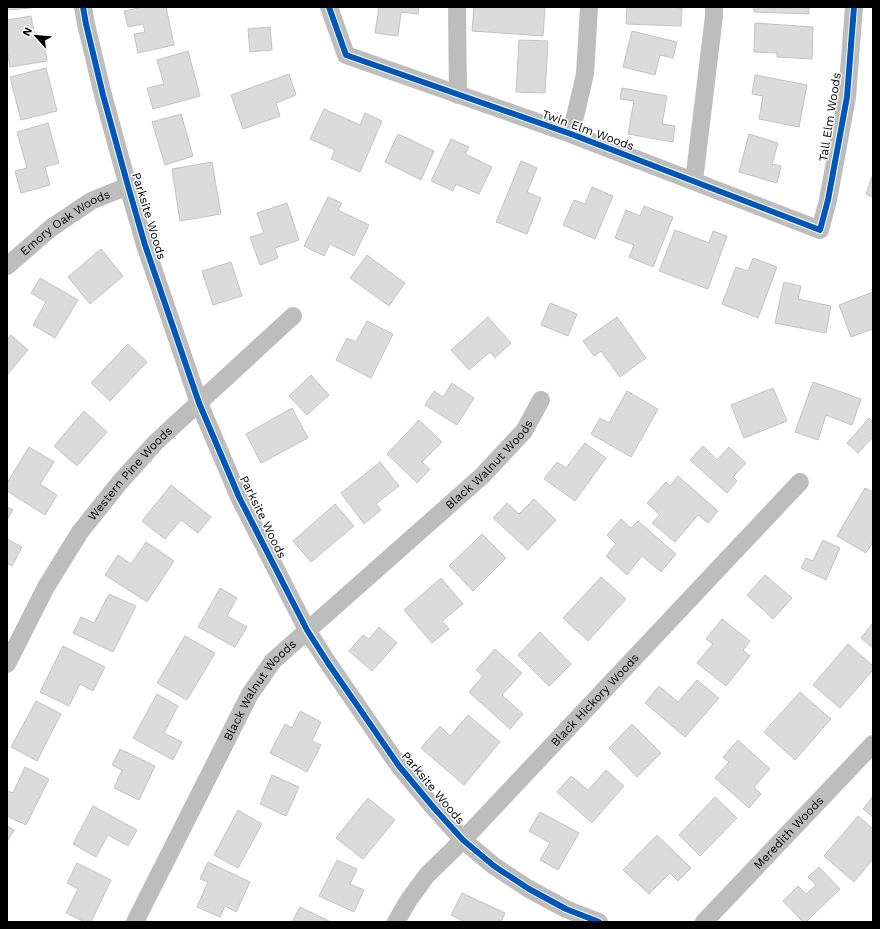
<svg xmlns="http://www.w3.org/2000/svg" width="880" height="929" viewBox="0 0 880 929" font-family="'Work Sans',sans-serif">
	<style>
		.building { fill: #dbdbdb; stroke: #c3c3c3 }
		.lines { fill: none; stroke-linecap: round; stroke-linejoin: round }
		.minor { stroke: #bdbdbd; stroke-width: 18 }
		.cycleway-casing { stroke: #fff; stroke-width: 8 }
		.cycleway { stroke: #0057b8; stroke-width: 6 }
		.labels { text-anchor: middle; stroke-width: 3; stroke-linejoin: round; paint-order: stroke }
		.street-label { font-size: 12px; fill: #000; stroke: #fff }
	</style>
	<rect width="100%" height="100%" fill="#fff"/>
	<!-- building -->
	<path class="building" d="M 7,7 L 31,7 L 31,8 L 7,10 Z
		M 143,7 L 166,7 L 174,45 L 138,53 L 134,34 L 145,32 L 143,24 L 128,27 L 124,11 Z
		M 379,7 L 419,7 L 418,14 L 401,12 L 398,36 L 375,33 Z
		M 474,7 L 545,7 L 543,36 L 472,31 Z
		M 627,7 L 668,7 L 682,8 L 681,26 L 626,24 Z
		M 754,7 L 809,7 L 809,14 L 754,12 Z
		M 31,16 L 36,41 L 44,40 L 47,61 L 10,67 L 7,49 L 7,20 Z
		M 755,23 L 813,27 L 812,59 L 777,57 L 777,53 L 754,52 Z
		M 270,27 L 272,50 L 250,52 L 248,29 Z
		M 632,31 L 677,42 L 673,58 L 660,55 L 655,75 L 623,67 Z
		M 519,40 L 548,41 L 545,93 L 516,92 Z
		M 188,51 L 200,96 L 153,109 L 147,88 L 164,84 L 157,60 Z
		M 46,68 L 57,111 L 21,120 L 10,77 Z
		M 289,74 L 296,95 L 276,103 L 280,116 L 243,129 L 231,95 Z
		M 755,75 L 807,85 L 799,127 L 759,119 L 763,96 L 752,94 Z
		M 622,88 L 667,96 L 662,124 L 675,126 L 673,142 L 628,134 L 634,101 L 620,99 Z
		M 324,109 L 360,125 L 365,113 L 382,121 L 360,172 L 331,159 L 335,150 L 310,139 Z
		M 181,114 L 193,156 L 165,165 L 152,122 Z
		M 48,123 L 59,163 L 45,167 L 50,185 L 21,193 L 15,171 L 27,168 L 17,132 Z
		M 398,134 L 434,151 L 421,180 L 385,162 Z
		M 749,134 L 778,143 L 772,164 L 781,166 L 777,183 L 739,172 Z
		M 451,139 L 469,147 L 465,154 L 492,167 L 479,194 L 456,184 L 453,191 L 431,181 Z
		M 521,161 L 537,168 L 527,192 L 541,198 L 527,234 L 496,222 Z
		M 212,162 L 221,214 L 180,221 L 172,169 Z
		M 873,174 L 873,197 L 866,194 Z
		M 592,187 L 613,196 L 595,239 L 563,225 L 574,200 L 585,204 Z
		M 328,197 L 342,203 L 338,210 L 369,225 L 354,256 L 330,244 L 324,256 L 304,246 Z
		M 287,203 L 299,240 L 275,248 L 278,258 L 260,265 L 250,237 L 264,233 L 257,213 Z
		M 644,206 L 673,217 L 653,267 L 629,257 L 634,245 L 615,238 L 626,210 L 640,216 Z
		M 675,230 L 709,243 L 713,231 L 727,236 L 708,289 L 659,271 Z
		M 101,249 L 123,276 L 90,304 L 68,277 Z
		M 367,255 L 405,283 L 389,306 L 350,278 Z
		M 753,258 L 777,267 L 758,318 L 722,304 L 736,267 L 748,271 Z
		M 231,262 L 242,296 L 213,305 L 202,271 Z
		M 40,278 L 78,300 L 55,338 L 33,325 L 46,302 L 31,293 Z
		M 784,282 L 801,286 L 798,299 L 831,306 L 826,333 L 775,323 Z
		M 873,292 L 873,329 L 851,337 L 839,305 Z
		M 550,303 L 577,314 L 568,336 L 541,325 Z
		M 488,317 L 511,343 L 495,358 L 490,352 L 469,370 L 451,350 Z
		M 617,317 L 646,358 L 620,377 L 601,351 L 594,356 L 583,341 Z
		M 367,321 L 393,334 L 371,378 L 336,360 L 347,338 L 356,342 Z
		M 11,335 L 28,350 L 7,375 L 7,340 Z
		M 128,344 L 147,362 L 110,401 L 91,383 Z
		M 311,375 L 329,395 L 307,415 L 289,396 Z
		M 813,382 L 861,399 L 852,425 L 826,415 L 818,440 L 795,432 Z
		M 452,383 L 474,398 L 457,425 L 425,405 L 434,391 L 443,397 Z
		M 773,388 L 787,421 L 744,438 L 731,405 Z
		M 627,391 L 658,409 L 631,457 L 591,434 L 600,418 L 609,423 Z
		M 292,408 L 308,438 L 261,463 L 246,434 Z
		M 84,411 L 107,432 L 77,466 L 54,446 Z
		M 869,418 L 873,422 L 873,437 L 858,453 L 847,443 Z
		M 419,420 L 442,442 L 422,462 L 430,469 L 417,483 L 387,454 Z
		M 585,443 L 606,458 L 575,501 L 544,479 L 557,462 L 566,468 Z
		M 703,446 L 717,460 L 729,447 L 746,463 L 733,477 L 737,481 L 727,493 L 690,460 Z
		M 29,447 L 54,462 L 40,484 L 57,495 L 45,515 L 7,491 L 7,483 Z
		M 380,462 L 399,486 L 376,504 L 381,510 L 364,524 L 341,493 Z
		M 678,476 L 718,511 L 708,523 L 698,515 L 675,542 L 652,523 L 660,515 L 647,503 L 666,482 L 670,486 Z
		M 171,485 L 211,517 L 198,533 L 181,520 L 165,539 L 142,521 Z
		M 865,488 L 873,492 L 873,542 L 866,553 L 837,536 Z
		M 534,499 L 556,520 L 528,550 L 493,518 L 507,503 L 519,514 Z
		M 335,504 L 354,526 L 311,562 L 293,541 Z
		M 7,507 L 13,510 L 7,520 Z
		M 621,519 L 631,528 L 638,521 L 676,554 L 661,572 L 642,556 L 627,575 L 606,556 L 616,544 L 607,535 Z
		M 482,534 L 506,558 L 473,591 L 449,566 Z
		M 7,539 L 22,547 L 12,566 L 7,563 Z
		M 823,540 L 840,548 L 826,580 L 801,568 L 806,558 L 813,561 Z
		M 146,542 L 174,561 L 147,602 L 105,575 L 118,555 L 131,564 Z
		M 765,575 L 792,598 L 773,619 L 747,595 Z
		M 601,577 L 626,599 L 588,641 L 563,618 Z
		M 441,578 L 463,604 L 442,621 L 449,629 L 432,643 L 404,610 Z
		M 220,588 L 237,598 L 227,616 L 247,627 L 235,647 L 198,627 Z
		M 109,594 L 136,606 L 113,652 L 73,633 L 81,617 L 94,623 Z
		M 722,619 L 750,641 L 743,650 L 750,656 L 726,686 L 697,663 L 713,644 L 706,639 Z
		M 873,623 L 873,648 L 861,638 Z
		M 379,627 L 397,643 L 372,671 L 349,651 L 363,635 L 369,639 Z
		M 540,632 L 571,664 L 549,686 L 518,655 Z
		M 185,636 L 215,653 L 187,700 L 157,683 Z
		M 848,644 L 873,666 L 873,670 L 840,708 L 813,685 Z
		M 63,646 L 105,667 L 93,691 L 80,684 L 69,706 L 40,692 Z
		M 495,649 L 522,673 L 502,695 L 523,714 L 510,729 L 469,692 L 483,676 L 476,670 Z
		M 697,680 L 719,698 L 685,737 L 645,703 L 659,686 L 678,702 Z
		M 800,692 L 831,719 L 795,760 L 764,732 Z
		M 157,694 L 178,706 L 164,733 L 182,742 L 173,760 L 133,738 Z
		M 36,701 L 61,714 L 37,761 L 11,747 Z
		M 300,711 L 321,722 L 312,741 L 321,745 L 307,772 L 270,753 L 285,724 L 292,728 Z
		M 468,715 L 500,742 L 464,785 L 421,748 L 440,726 L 450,736 Z
		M 632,724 L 661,753 L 637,777 L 609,748 Z
		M 738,740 L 770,769 L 754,787 L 761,794 L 749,808 L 715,778 L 729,762 L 723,757 Z
		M 120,749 L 155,766 L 139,800 L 114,788 L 122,770 L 112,765 Z
		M 25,767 L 49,779 L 26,825 L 7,816 L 7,791 L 13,793 Z
		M 606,770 L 624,786 L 592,823 L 557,792 L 571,776 L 588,790 Z
		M 272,775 L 299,787 L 286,816 L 260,804 Z
		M 873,796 L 873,817 L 863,809 Z
		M 715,797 L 737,818 L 700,856 L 679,835 Z
		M 368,798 L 395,820 L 363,859 L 336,838 Z
		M 93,806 L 137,830 L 128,846 L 108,835 L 96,857 L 73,844 Z
		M 238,810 L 262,824 L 238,868 L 214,855 Z
		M 540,812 L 579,833 L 558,870 L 540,860 L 550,843 L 529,831 Z
		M 858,816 L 873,829 L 873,859 L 854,882 L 824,856 Z
		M 7,826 L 14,830 L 7,842 Z
		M 657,835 L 691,868 L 678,881 L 670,873 L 649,894 L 623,870 Z
		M 337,860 L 357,869 L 350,884 L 364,890 L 354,912 L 319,896 Z
		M 208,862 L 250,882 L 236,912 L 225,906 L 220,917 L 197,907 L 208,882 L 200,879 Z
		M 77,863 L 111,880 L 91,922 L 85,922 L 66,913 L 78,889 L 67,883 Z
		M 819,867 L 840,889 L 806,922 L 803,922 L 783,901 L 798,886 L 806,894 L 816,885 L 808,877 Z
		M 462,893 L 505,913 L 501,922 L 462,922 L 463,921 L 451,915 Z
		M 300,907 L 329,921 L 329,922 L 292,922 Z"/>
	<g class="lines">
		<!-- minor -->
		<g class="minor">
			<path d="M 83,7 L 86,24 L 103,95 L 128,186 L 145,245 L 199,403 L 239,497 L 307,630 L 328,663 L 399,766 L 434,808 L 463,840 L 494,866 L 529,889 L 566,909 L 599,922"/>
			<path d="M 329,7 L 346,55 L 571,134 L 820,230 L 828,200 L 847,97 L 854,7"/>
			<path d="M 457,7 L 458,95"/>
			<path d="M 571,134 L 585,74 L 589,7"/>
			<path d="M 694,181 L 714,16 L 714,7"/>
			<path id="s1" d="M 7,266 L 51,228 L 91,201 L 128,186"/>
			<path id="s2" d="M 7,664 L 46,587 L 80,532 L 120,482 L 156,442 L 293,316"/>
			<path id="s3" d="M 135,922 L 250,694 L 273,661 L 482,476 L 524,431 L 541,400"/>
			<path id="s4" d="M 396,922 L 408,901 L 427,875 L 463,840 L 800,482"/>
			<path id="s5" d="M 704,922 L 873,744"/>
		</g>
		<defs>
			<path id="cycleway" d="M 83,7 L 86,24 L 103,95 L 128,186 L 145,245 L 199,403 L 239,497 L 307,630 L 328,663 L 399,766 L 434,808 L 463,840 L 494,866 L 529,889 L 566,909 L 599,922
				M 329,7 L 346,55 L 571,134 L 820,230 L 828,200 L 847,97 L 854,7"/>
		</defs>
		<!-- cycleway casing -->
		<use href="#cycleway" class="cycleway-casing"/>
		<!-- cycleway -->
		<use href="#cycleway" class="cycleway"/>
	</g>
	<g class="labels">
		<!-- street labels -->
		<g class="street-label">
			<text transform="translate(830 117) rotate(-81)" y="4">Tall Elm Woods</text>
			<text transform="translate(588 130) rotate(20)" y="4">Twin Elm Woods</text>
			<text transform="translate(149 216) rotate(73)" y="4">Parksite Woods</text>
			<text dy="4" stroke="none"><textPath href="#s1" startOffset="73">Emory Oak Woods</textPath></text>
			<text dy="4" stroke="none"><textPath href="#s3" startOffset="588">Black Walnut Woods</textPath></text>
			<text dy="4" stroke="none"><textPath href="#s2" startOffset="228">Western Pine Woods</textPath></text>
			<text transform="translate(263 517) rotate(64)" y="4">Parksite Woods</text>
			<text dy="4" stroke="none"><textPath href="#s3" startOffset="264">Black Walnut Woods</textPath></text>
			<text dy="4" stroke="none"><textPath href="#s4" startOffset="299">Black Hickory Woods</textPath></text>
			<text transform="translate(433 788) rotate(50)" y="4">Parksite Woods</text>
			<text dy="4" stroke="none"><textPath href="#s5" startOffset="123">Meredith Woods</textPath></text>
		</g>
	</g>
	<!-- border -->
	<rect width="880" height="929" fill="none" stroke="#000000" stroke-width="16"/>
	<!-- north arrow -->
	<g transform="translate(36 36) rotate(297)" stroke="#ffffff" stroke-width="3" paint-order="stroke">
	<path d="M0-3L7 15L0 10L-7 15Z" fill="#000000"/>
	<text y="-6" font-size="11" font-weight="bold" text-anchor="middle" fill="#000000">N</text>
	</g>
</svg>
